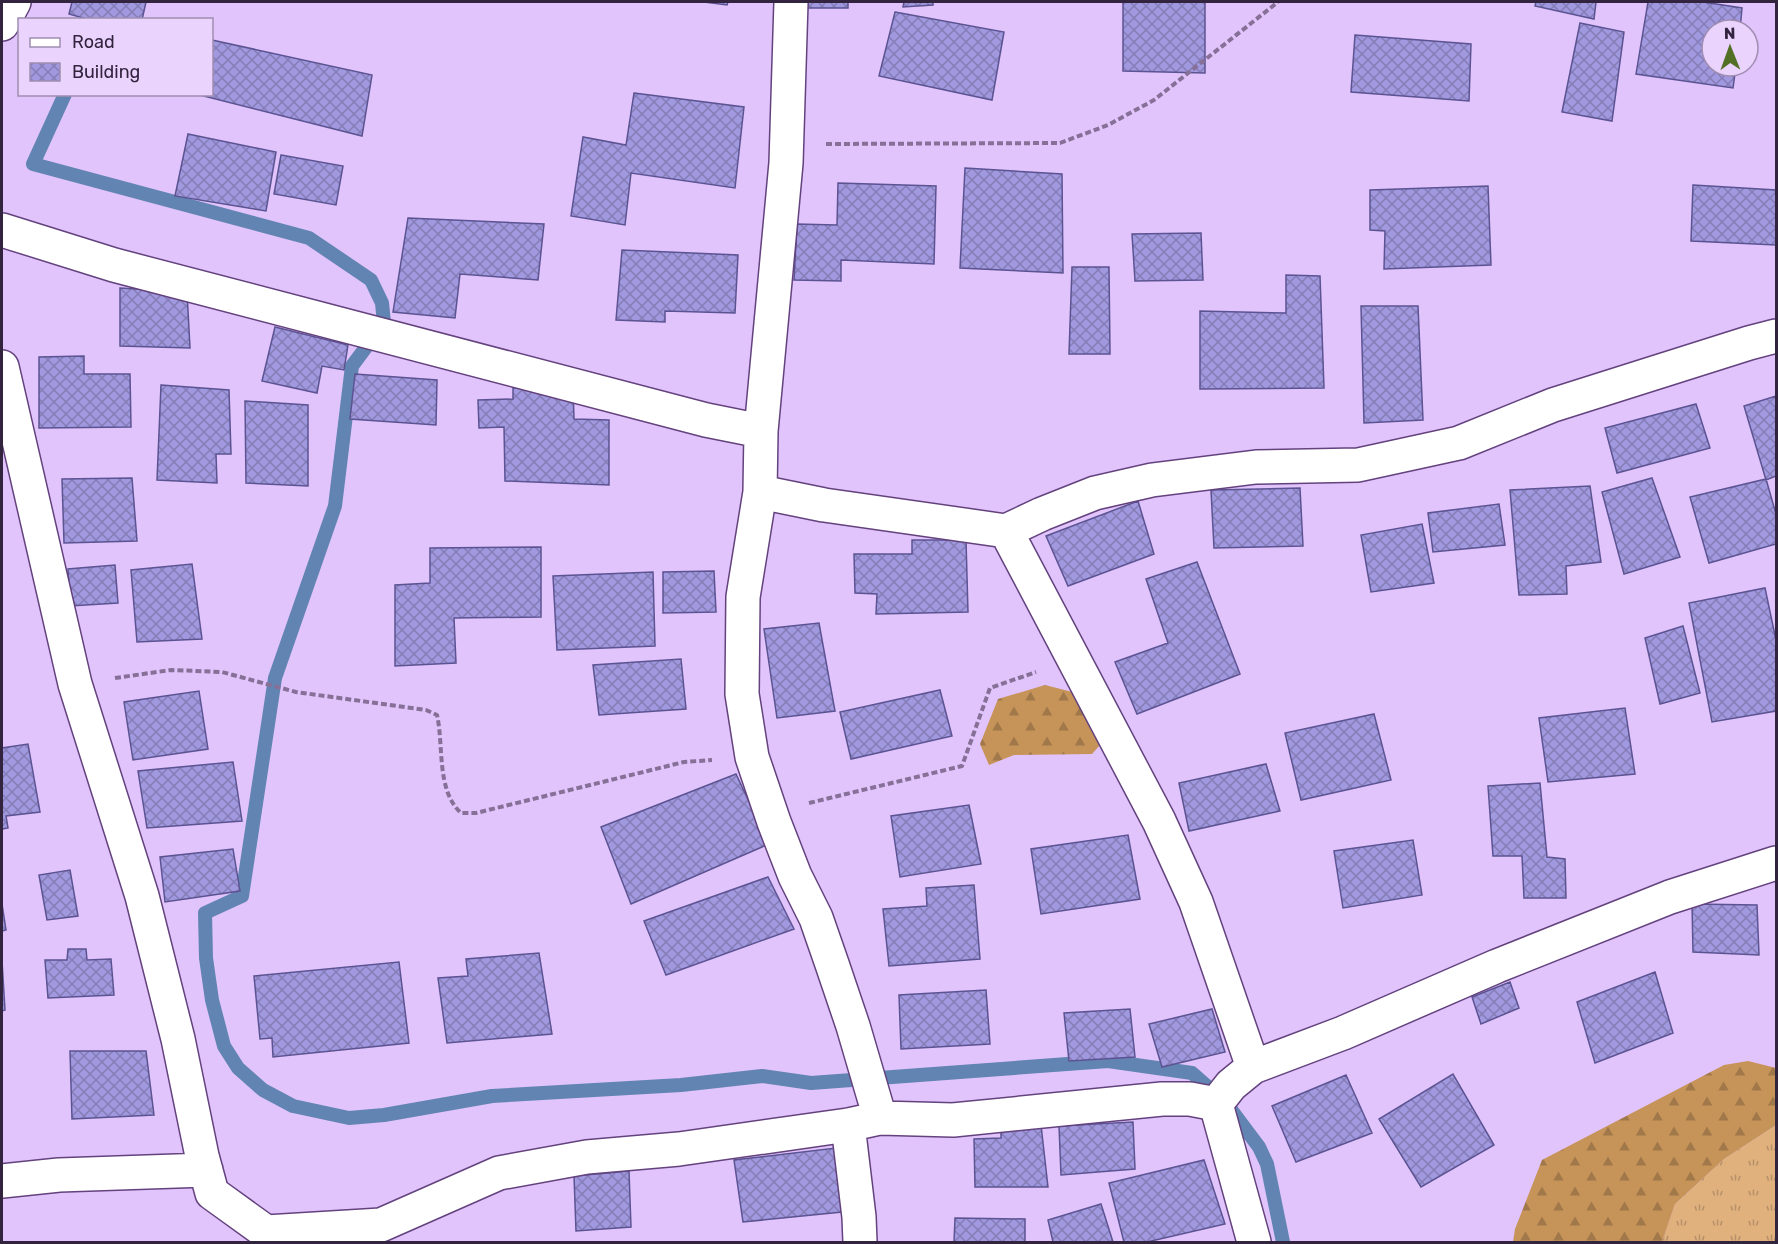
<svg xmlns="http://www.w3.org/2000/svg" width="1778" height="1244" viewBox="0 0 1778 1244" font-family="Rubik,sans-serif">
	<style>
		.grass { fill: url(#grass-tufts) }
		.forest { fill: url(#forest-firs) }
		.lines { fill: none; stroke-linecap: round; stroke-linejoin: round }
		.stream { stroke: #6284b2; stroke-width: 14 }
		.building { fill: url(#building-cross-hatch); stroke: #5c5393; stroke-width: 1.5 }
		.minor-casing { stroke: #63427e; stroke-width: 36 }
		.path { stroke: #867098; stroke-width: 4; stroke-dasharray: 6 3; stroke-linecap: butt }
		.minor { stroke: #fff; stroke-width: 33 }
	</style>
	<defs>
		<pattern id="grass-tufts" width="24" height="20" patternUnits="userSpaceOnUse" patternTransform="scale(1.5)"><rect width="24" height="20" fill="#e0b17d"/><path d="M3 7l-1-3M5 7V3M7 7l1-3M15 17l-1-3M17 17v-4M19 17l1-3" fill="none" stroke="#b69068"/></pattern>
		<pattern id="forest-firs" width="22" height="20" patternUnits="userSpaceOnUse" patternTransform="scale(1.5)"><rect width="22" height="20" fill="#c69358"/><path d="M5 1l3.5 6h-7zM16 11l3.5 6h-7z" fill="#a1784a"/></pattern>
		<pattern id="building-cross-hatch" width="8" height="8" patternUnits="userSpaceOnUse" patternTransform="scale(1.5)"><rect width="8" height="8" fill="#a199df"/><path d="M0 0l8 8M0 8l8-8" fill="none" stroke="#847cb6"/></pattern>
	</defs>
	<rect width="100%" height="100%" fill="#e1c4fb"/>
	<!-- grass -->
	<path class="grass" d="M 1776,1125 L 1776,1242 L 1662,1242 L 1675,1204 L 1724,1159 Z"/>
	<!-- forest -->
	<path class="forest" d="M 1045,685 L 1084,695 L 1108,736 L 1092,754 L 1014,755 L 989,765 L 980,744 L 998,699 Z
		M 1748,1061 L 1776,1068 L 1776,1125 L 1724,1159 L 1675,1204 L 1662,1242 L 1513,1242 L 1515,1229 L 1542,1160 L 1724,1065 Z"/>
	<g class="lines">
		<!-- stream -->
		<path class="stream" d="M 65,94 L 33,164 L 309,238 L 371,280 L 382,303 L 384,323 L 352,366 L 335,506 L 275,678 L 242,896 L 205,913 L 206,958 L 212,1000 L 224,1046 L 238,1068 L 263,1090 L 293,1106 L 349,1118 L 384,1115 L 492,1096 L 681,1085 L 762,1076 L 811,1083 L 1108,1061 L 1192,1073 L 1226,1103 L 1259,1147 L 1267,1164 L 1283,1242"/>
	</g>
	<!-- building -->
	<path class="building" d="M 72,2 L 146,2 L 142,20 L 90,20 L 69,14 Z
		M 704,2 L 728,2 L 727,5 Z
		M 803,2 L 848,2 L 848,8 L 803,8 Z
		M 904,2 L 933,2 L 933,5 L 903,7 Z
		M 1123,2 L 1205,2 L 1205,73 L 1123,71 Z
		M 1536,2 L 1596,2 L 1594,19 L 1535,6 Z
		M 1648,2 L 1703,2 L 1742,8 L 1740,30 L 1712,30 L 1712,66 L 1736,66 L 1733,88 L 1636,74 Z
		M 895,12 L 1004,32 L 992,100 L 879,76 Z
		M 1580,23 L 1624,32 L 1612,121 L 1562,112 Z
		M 1355,35 L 1471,44 L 1469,101 L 1351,92 Z
		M 212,40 L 372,75 L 362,136 L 196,94 L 212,94 Z
		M 634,93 L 744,107 L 735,188 L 631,173 L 625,225 L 571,216 L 583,137 L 626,145 Z
		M 188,134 L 276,152 L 266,211 L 175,196 Z
		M 281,155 L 343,166 L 336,205 L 274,194 Z
		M 965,168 L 1062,174 L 1063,273 L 960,268 Z
		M 838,183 L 936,186 L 934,264 L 841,260 L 841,281 L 794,280 L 797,224 L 837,225 Z
		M 1693,185 L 1776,190 L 1776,245 L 1691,241 Z
		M 1488,186 L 1491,265 L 1384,269 L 1385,231 L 1370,230 L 1370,190 Z
		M 408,218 L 544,224 L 538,280 L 460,274 L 455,318 L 393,312 Z
		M 1201,233 L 1203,280 L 1135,281 L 1132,234 Z
		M 622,250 L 738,255 L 735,313 L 665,311 L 665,322 L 616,320 Z
		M 1072,267 L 1109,267 L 1110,354 L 1069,354 Z
		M 1286,275 L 1320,276 L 1324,388 L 1200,389 L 1200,311 L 1286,313 Z
		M 120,288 L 187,292 L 190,348 L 120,346 Z
		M 1361,306 L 1418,306 L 1423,420 L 1364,423 Z
		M 275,327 L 348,345 L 344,370 L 322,366 L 317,393 L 262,381 Z
		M 84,356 L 84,374 L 130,374 L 131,427 L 39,428 L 39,357 Z
		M 355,374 L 437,380 L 436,425 L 350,419 Z
		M 161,385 L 229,390 L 231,454 L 216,454 L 217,483 L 157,480 Z
		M 513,388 L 573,388 L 574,419 L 609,420 L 609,485 L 505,481 L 504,427 L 479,428 L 478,400 L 513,399 Z
		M 1776,396 L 1776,476 L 1766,480 L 1744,406 Z
		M 245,401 L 308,405 L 308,486 L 246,483 Z
		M 1696,404 L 1710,448 L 1617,473 L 1605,428 Z
		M 132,478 L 137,541 L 64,543 L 62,479 Z
		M 1652,478 L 1680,557 L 1624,574 L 1602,492 Z
		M 1766,479 L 1776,514 L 1776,544 L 1709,563 L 1690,497 Z
		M 1590,486 L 1601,562 L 1566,566 L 1567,594 L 1519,595 L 1510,490 Z
		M 1300,488 L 1303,546 L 1214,548 L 1211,490 Z
		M 1138,501 L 1154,554 L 1068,586 L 1046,536 Z
		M 1499,504 L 1505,545 L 1433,552 L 1428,513 Z
		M 1422,524 L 1434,583 L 1371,592 L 1361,535 Z
		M 912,540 L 966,540 L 968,612 L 876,614 L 877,594 L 855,593 L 854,554 L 912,554 Z
		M 541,547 L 541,617 L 454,618 L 456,663 L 395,666 L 395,585 L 430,583 L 430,548 Z
		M 1197,562 L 1240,674 L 1137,714 L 1115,662 L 1168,643 L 1146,579 Z
		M 192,564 L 202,639 L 137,642 L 131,570 Z
		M 115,565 L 118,603 L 70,606 L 68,569 Z
		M 714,571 L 716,612 L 663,613 L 663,572 Z
		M 653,572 L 655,646 L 557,650 L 553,576 Z
		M 1765,588 L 1776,640 L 1776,711 L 1712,722 L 1689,603 Z
		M 819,623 L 835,711 L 777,718 L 764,629 Z
		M 1683,626 L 1700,693 L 1660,704 L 1645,638 Z
		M 681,659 L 686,709 L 599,715 L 593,665 Z
		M 940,690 L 952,736 L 851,759 L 840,712 Z
		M 199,691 L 208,749 L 133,760 L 124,702 Z
		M 1625,708 L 1635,774 L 1548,782 L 1539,718 Z
		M 1374,714 L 1391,780 L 1301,800 L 1285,733 Z
		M 28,744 L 40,812 L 6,816 L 8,828 L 2,829 L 2,748 Z
		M 233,762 L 242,821 L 147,828 L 138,771 Z
		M 1266,764 L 1280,811 L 1189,831 L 1179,783 Z
		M 736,774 L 769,844 L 631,904 L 601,827 Z
		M 1540,783 L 1547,857 L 1565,859 L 1566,898 L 1524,898 L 1522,856 L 1493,856 L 1488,786 Z
		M 969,805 L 981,864 L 900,877 L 891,816 Z
		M 1128,835 L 1140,899 L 1041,914 L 1031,849 Z
		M 1413,840 L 1422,895 L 1343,908 L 1334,851 Z
		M 233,849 L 240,891 L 165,902 L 160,857 Z
		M 70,870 L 78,916 L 47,920 L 39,875 Z
		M 768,877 L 794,929 L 666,975 L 644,921 Z
		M 974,885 L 980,959 L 889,966 L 883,909 L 927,906 L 926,888 Z
		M 2,904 L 6,930 L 2,931 Z
		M 1692,904 L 1757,905 L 1759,955 L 1693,952 Z
		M 68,949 L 86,949 L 87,960 L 111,959 L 114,995 L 48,998 L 45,960 L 67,960 Z
		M 539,953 L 552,1034 L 447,1043 L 438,978 L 468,976 L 466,959 Z
		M 2,961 L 5,1010 L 2,1011 Z
		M 399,962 L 409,1043 L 273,1057 L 272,1038 L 260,1039 L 254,976 Z
		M 1655,972 L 1673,1033 L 1595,1063 L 1577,1002 Z
		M 1510,982 L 1519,1008 L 1481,1024 L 1472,997 Z
		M 986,990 L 990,1044 L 901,1049 L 899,995 Z
		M 1130,1009 L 1135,1057 L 1069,1061 L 1064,1013 Z
		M 1212,1009 L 1225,1052 L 1162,1067 L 1149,1024 Z
		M 70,1051 L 146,1051 L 154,1115 L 72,1119 Z
		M 1453,1074 L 1494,1145 L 1421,1187 L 1379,1119 Z
		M 1346,1075 L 1372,1133 L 1296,1162 L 1272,1106 Z
		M 1133,1122 L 1135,1169 L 1061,1175 L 1059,1126 Z
		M 1041,1125 L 1048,1187 L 975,1187 L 974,1139 L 1001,1138 L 1001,1129 Z
		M 836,1148 L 842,1212 L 743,1222 L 734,1160 Z
		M 1204,1160 L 1225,1224 L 1147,1242 L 1124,1242 L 1109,1183 Z
		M 629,1171 L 631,1227 L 576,1231 L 574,1176 Z
		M 1101,1204 L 1113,1242 L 1053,1242 L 1048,1220 Z
		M 955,1218 L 1025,1219 L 1025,1242 L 954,1242 Z"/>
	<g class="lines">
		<defs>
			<path id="minor" d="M 791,2 L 786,163 L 761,431 L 760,492 L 743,597 L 742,694 L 752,757 L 774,822 L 795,876 L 816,918 L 832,964 L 853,1026 L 880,1118
				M 2,24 L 14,2
				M 2,230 L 114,265 L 706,420 L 761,431
				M 2,367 L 75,684 L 142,896 L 178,1039 L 202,1156 L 212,1193 L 266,1232 L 381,1225 L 499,1173 L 587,1157 L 679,1149 L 848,1125 L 880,1118 L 953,1120 L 1162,1099 L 1190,1099 L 1216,1104
				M 760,492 L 824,505 L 1006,531 L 1042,514 L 1095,493 L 1152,480 L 1256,467 L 1358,465 L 1459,443 L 1553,405 L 1749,343 L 1776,336
				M 1006,531 L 1159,821 L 1196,902 L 1253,1067 L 1231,1085 L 1216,1104 L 1254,1242
				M 1253,1067 L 1343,1033 L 1497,966 L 1670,897 L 1776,863
				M 848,1125 L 859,1217 L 860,1242
				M 2,1181 L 59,1175 L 206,1170"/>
		</defs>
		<!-- minor casing -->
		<use href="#minor" class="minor-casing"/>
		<!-- path -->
		<path class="path" d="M 826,144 L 1060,143 L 1108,125 L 1154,100 L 1278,2
			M 115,678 L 171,670 L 222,672 L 296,692 L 426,710 L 437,715 C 444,746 436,790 461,813 L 476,813 L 684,762 L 712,760
			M 809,803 L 962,766 L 990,688 L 1036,672"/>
		<!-- minor -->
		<use href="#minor" class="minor"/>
	</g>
	<!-- border -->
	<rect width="1778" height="1244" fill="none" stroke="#32233e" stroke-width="6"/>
	<!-- legend -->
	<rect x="18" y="18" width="195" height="78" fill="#ead4fe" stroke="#a08db1" stroke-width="1.5"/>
	<rect x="30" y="38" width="30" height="9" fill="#ffffff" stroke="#a08db1" stroke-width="1.5"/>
	<text x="72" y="48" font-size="18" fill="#32233e">Road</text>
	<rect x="30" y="63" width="30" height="18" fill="url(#building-cross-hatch)" stroke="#a08db1" stroke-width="1.5"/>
	<text x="72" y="78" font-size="18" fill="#32233e">Building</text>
	<!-- north arrow -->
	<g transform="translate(1730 48) rotate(359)"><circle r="28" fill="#ead4fe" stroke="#a08db1" stroke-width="1.5"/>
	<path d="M0-4.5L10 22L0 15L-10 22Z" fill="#527025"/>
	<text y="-9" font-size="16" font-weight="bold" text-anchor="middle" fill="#32233e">N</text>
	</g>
</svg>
